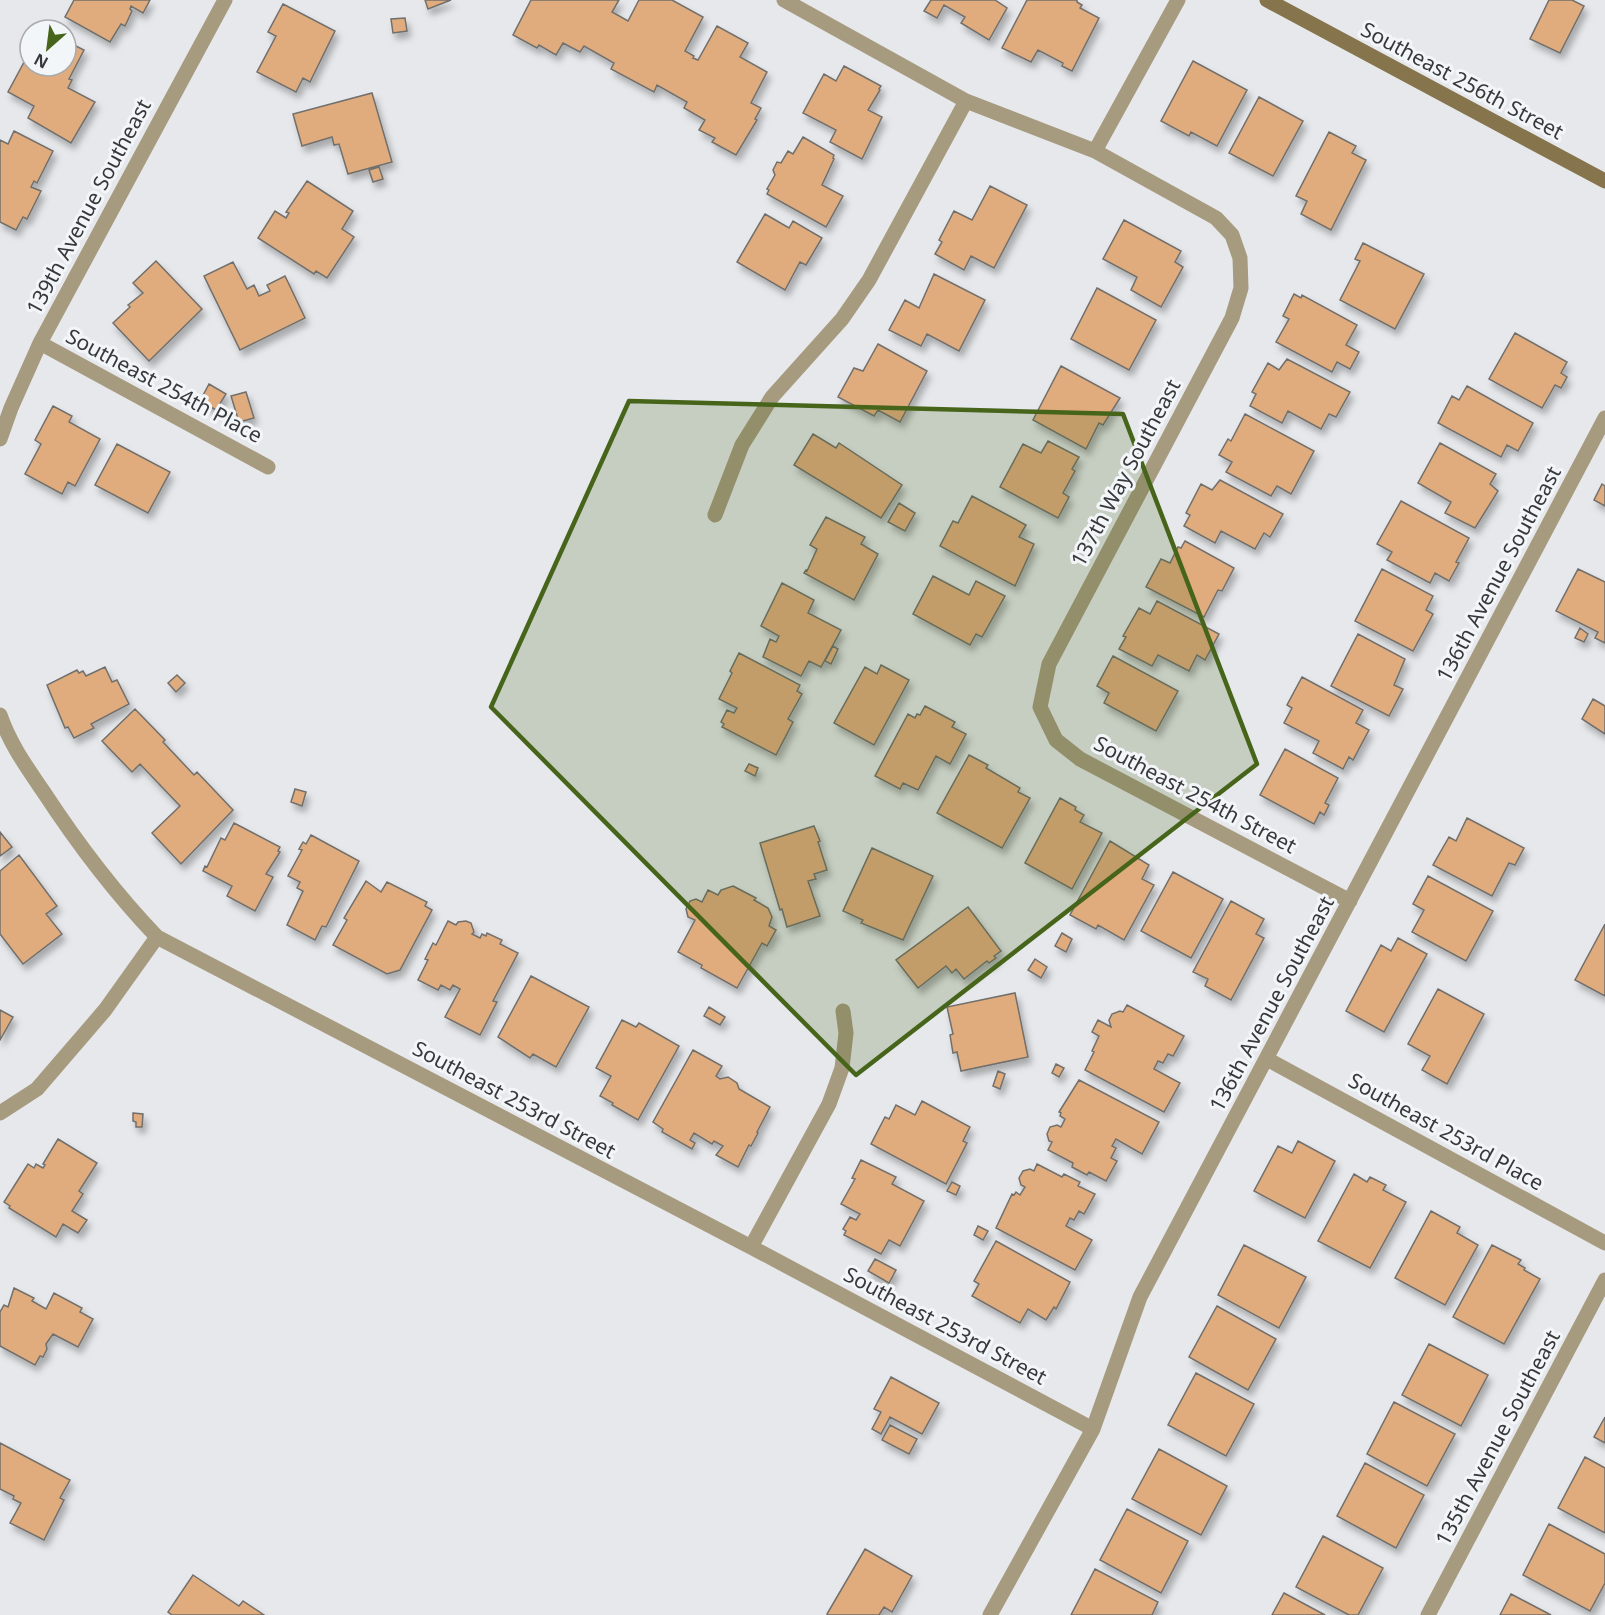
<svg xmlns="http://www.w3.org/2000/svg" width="1605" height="1615" viewBox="0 0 1605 1615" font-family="'Noto Sans',sans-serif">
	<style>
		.building { fill: #e1ac7d; stroke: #716f6c; stroke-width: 1.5; filter: url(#shadow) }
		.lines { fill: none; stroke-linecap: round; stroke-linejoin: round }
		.minor { stroke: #a69a7f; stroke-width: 15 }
		.secondary { stroke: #85744c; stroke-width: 15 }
		.marked { fill: #47651a; fill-opacity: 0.2; stroke: #47651a; stroke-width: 4.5; stroke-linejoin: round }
		.labels { text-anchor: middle; stroke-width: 6; stroke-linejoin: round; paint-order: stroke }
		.street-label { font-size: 21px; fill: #37383a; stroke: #f3f6f9 }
	</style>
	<defs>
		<filter id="shadow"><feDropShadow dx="3.5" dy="6" stdDeviation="3" flood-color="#0004"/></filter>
	</defs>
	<rect width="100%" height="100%" fill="#e6e8eb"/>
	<!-- building -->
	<path class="building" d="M 74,0 L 150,0 L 143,13 L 131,6 L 130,9 L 132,11 L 125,26 L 121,24 L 110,42 L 65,17 Z
		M 425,0 L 451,0 L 428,9 Z
		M 531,0 L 619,0 L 612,12 L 628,21 L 639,0 L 672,0 L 703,17 L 685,51 L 694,56 L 693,58 L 698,60 L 717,26 L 748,43 L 740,57 L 767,72 L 751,103 L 761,108 L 755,119 L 757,120 L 736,155 L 712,142 L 715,138 L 699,130 L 705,120 L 684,108 L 687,102 L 657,85 L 654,92 L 611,69 L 614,63 L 584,46 L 580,52 L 563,43 L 556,55 L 539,45 L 537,48 L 513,35 Z
		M 931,0 L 995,0 L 1007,8 L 989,40 L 961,23 L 965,17 L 944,5 L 937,18 L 924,11 Z
		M 1027,0 L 1077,0 L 1077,2 L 1082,5 L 1080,8 L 1099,18 L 1072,71 L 1062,66 L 1063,63 L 1038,50 L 1031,62 L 1002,48 Z
		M 1549,0 L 1572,0 L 1584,6 L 1560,53 L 1530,39 Z
		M 283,4 L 335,31 L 310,82 L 303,78 L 296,92 L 257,72 L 276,36 L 268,32 Z
		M 405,18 L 407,31 L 393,33 L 391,19 Z
		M 66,41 L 84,50 L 69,79 L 72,80 L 68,88 L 95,102 L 71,143 L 28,118 L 34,106 L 8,92 L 30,51 L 30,66 L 66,66 Z
		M 1193,61 L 1247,90 L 1217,146 L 1191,132 L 1189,136 L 1161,121 Z
		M 844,66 L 881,86 L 879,89 L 880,90 L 868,110 L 882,117 L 862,159 L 830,142 L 836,130 L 803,113 L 824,74 L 836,81 Z
		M 372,93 L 392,162 L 348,174 L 339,144 L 334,145 L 332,137 L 302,146 L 293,114 Z
		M 1259,97 L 1303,121 L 1273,176 L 1229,153 Z
		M 14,131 L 53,151 L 37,183 L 34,181 L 31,187 L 41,191 L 27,219 L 23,217 L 16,230 L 0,222 L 0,140 L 8,144 Z
		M 1329,132 L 1356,146 L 1352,153 L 1366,160 L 1331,230 L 1301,214 L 1307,201 L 1296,196 Z
		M 803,137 L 834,155 L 833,158 L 834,159 L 822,185 L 843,196 L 826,227 L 767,194 L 769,190 L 767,189 L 775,175 L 773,170 L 777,162 L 781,163 L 788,151 L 793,154 Z
		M 379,167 L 383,179 L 373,182 L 369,170 Z
		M 307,181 L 353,211 L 342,229 L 354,237 L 327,278 L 316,271 L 314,274 L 258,238 L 275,211 L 286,218 L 289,213 L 286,212 Z
		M 990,186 L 1027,205 L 994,268 L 971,256 L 964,270 L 935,254 L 942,242 L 939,240 L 954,211 L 972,220 Z
		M 765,214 L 789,228 L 793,221 L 822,238 L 806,265 L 800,262 L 785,290 L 737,262 Z
		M 1124,220 L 1181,251 L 1175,262 L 1183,267 L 1161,307 L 1131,290 L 1137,277 L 1103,259 Z
		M 1363,243 L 1424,274 L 1395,329 L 1340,300 L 1360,261 L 1355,259 Z
		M 156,261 L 202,309 L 149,361 L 113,323 L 130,307 L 128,305 L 143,293 L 133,283 Z
		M 233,262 L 247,289 L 254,285 L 259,296 L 270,291 L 267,285 L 285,276 L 305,318 L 240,350 L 204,276 Z
		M 934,274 L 985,300 L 959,351 L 927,334 L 921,346 L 889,330 L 905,300 L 919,308 Z
		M 1097,288 L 1156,320 L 1129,370 L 1071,339 Z
		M 1294,294 L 1301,298 L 1302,295 L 1357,325 L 1346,345 L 1359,352 L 1350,369 L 1337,362 L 1332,372 L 1276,342 L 1289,319 L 1283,316 Z
		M 1515,333 L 1567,362 L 1561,373 L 1567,377 L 1561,388 L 1555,385 L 1542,408 L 1489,379 Z
		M 878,344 L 927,371 L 900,422 L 878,410 L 874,416 L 838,397 L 854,368 L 863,371 Z
		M 1287,359 L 1350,392 L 1336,417 L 1329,414 L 1321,429 L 1288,411 L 1282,423 L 1250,406 L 1256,394 L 1252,392 L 1268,363 L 1279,370 Z
		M 1061,366 L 1120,398 L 1103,425 L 1099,423 L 1086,449 L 1033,420 Z
		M 209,384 L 226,394 L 216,410 L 200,401 Z
		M 1467,386 L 1533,423 L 1518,451 L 1507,445 L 1501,457 L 1438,423 L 1452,396 L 1459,400 Z
		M 246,392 L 254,418 L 239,422 L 231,396 Z
		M 53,406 L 72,416 L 69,422 L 100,439 L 75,486 L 68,482 L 62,494 L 25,474 L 41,444 L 35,440 Z
		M 1245,414 L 1314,451 L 1291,494 L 1277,486 L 1271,496 L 1226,472 L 1232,462 L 1219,455 L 1228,439 L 1231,441 Z
		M 813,434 L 836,448 L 839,443 L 902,485 L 881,518 L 794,465 Z
		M 1048,441 L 1079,457 L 1072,469 L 1075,471 L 1063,493 L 1069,497 L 1058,518 L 1000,487 L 1023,444 L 1041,453 Z
		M 1440,443 L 1496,474 L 1490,484 L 1498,491 L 1475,528 L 1445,513 L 1451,502 L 1418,483 Z
		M 117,444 L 170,472 L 148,513 L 95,485 Z
		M 1220,480 L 1283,514 L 1270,537 L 1264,533 L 1255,549 L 1221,531 L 1215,543 L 1184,526 L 1190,515 L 1186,513 L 1201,484 L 1212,490 Z
		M 1602,484 L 1605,486 L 1605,506 L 1594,500 Z
		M 972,496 L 1026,525 L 1019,537 L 1034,544 L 1015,586 L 940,546 L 953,521 L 958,523 Z
		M 1401,501 L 1469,538 L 1456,562 L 1459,563 L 1449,581 L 1435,573 L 1430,583 L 1387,560 L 1392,552 L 1377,544 Z
		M 899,503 L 915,513 L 905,531 L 888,522 Z
		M 826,517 L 865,537 L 861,544 L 878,554 L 854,600 L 804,573 L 806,570 L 807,571 L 817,549 L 810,545 Z
		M 1185,541 L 1234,568 L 1222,591 L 1218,590 L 1204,617 L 1146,587 L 1161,559 L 1170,563 L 1178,547 L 1181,548 Z
		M 1382,569 L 1433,596 L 1426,610 L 1433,614 L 1413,651 L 1355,621 Z
		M 1578,569 L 1605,582 L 1605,643 L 1595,638 L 1598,632 L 1556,611 Z
		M 933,576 L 969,595 L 976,581 L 1005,596 L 982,637 L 976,634 L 970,645 L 913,614 Z
		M 782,583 L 814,600 L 808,613 L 841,630 L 821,667 L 809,661 L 801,676 L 763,657 L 770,639 L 776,642 L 779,636 L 761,626 Z
		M 1157,601 L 1219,634 L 1205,660 L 1197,655 L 1189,671 L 1158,655 L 1152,666 L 1119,649 L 1126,637 L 1123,636 L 1139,608 L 1150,614 Z
		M 1580,628 L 1588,634 L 1584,642 L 1575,638 Z
		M 1358,634 L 1405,659 L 1394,685 L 1403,689 L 1389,716 L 1331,686 Z
		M 833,646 L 838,649 L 831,664 L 825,661 Z
		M 739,653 L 800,685 L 797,691 L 802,694 L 788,719 L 793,722 L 776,755 L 722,727 L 724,724 L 721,722 L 727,710 L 734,713 L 737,708 L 719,699 L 732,673 L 730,671 Z
		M 1113,656 L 1178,691 L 1156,731 L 1104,703 L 1109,693 L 1097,686 Z
		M 881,665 L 909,680 L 874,745 L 834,723 L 865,667 L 877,674 Z
		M 105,667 L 112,682 L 117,680 L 129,704 L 91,724 L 94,728 L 74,738 L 68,727 L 65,728 L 47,685 L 77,670 L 79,673 L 83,671 L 86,676 Z
		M 177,675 L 185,683 L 176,692 L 168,683 Z
		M 1302,677 L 1363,710 L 1356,723 L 1369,730 L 1353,760 L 1349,757 L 1343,769 L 1313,753 L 1319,741 L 1284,723 L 1292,708 L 1287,705 Z
		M 1593,699 L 1605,706 L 1605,734 L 1582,719 Z
		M 925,706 L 955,722 L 952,727 L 966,734 L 950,764 L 936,756 L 918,790 L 903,783 L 900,789 L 875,776 L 908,714 L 915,718 L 917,714 L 920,715 Z
		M 135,709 L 165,740 L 163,742 L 194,775 L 197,772 L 233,810 L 181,864 L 152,833 L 180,806 L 140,764 L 132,772 L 102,741 Z
		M 1285,749 L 1338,778 L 1325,803 L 1329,805 L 1324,815 L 1320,812 L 1314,824 L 1260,795 Z
		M 969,755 L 988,765 L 986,768 L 1020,788 L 1018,792 L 1030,798 L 1002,848 L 937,813 Z
		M 749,764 L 758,768 L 755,776 L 745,771 Z
		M 295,789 L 306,792 L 302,806 L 291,802 Z
		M 1060,798 L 1076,807 L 1075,810 L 1084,815 L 1080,822 L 1102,833 L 1072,889 L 1025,863 Z
		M 1467,818 L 1524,848 L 1515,865 L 1509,863 L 1492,896 L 1433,865 L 1449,837 L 1456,841 Z
		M 234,823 L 280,847 L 278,851 L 280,852 L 266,874 L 273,877 L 255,911 L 227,896 L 232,886 L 203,871 L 205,866 L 207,867 L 221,838 L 225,840 Z
		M 814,826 L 820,841 L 818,842 L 827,870 L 814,874 L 816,879 L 808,881 L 820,916 L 787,927 L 782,909 L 780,910 L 760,843 Z
		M 0,832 L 12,847 L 0,856 Z
		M 311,835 L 359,861 L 326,927 L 322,926 L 315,940 L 287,925 L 303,891 L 297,888 L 300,882 L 288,876 L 302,850 L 299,849 L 303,842 L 306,844 Z
		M 1110,841 L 1149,865 L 1142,879 L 1154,885 L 1124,940 L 1098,925 L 1096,929 L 1070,915 Z
		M 872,848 L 933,876 L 903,940 L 861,923 L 863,920 L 843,911 Z
		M 19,855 L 57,906 L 46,914 L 62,934 L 23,964 L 0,934 L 0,871 Z
		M 1173,872 L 1223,899 L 1191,958 L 1141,931 Z
		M 1428,876 L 1493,911 L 1466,961 L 1412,932 L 1424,910 L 1413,904 Z
		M 366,881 L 381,892 L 387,882 L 427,902 L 425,906 L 432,910 L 400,970 L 387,974 L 333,945 L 347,920 L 344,918 Z
		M 733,886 L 756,898 L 754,900 L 768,908 L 772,917 L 769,926 L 776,930 L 767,946 L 762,943 L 737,988 L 701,968 L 702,965 L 678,952 L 695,920 L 688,917 L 686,909 L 690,901 L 696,899 L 702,902 L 708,890 L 718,895 L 721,890 Z
		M 1231,901 L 1264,919 L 1256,934 L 1264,938 L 1231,1000 L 1205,986 L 1208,979 L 1193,972 Z
		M 968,907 L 1001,951 L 994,956 L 996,958 L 989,963 L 987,961 L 964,979 L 956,969 L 952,973 L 946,966 L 918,988 L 896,960 Z
		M 448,921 L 456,925 L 458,922 L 466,921 L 471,923 L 474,932 L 472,934 L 480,938 L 482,934 L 486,936 L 487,933 L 502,940 L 500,944 L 518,953 L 493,1001 L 497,1002 L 480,1035 L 445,1017 L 460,989 L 453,985 L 450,990 L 441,985 L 438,990 L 418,980 L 428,960 L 425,959 L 433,943 L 436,945 Z
		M 1605,924 L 1605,996 L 1575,980 Z
		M 1062,933 L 1072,939 L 1066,952 L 1055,946 Z
		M 1398,938 L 1427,954 L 1384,1032 L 1346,1011 L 1381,945 L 1391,951 Z
		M 1035,959 L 1047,967 L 1041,978 L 1028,970 Z
		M 531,976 L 589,1007 L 556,1067 L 533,1054 L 530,1058 L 498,1037 Z
		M 1438,989 L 1484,1014 L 1447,1084 L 1422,1070 L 1430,1056 L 1408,1044 Z
		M 1015,993 L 1028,1057 L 961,1071 L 957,1052 L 953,1053 L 950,1035 L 953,1034 L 947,1007 Z
		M 1127,1005 L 1184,1036 L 1173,1056 L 1168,1054 L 1163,1063 L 1158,1061 L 1154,1069 L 1180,1083 L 1164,1112 L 1085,1070 L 1094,1052 L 1092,1051 L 1099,1036 L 1092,1032 L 1098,1020 L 1111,1027 L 1109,1020 L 1112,1014 L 1120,1011 L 1123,1012 Z
		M 709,1007 L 725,1017 L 720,1025 L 704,1016 Z
		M 0,1010 L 13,1017 L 0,1040 Z
		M 622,1020 L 636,1027 L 639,1023 L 679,1046 L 638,1120 L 612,1105 L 613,1103 L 600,1096 L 611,1076 L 596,1068 Z
		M 693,1050 L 722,1066 L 716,1076 L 720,1079 L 728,1077 L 737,1083 L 739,1089 L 770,1107 L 757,1132 L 758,1133 L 751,1146 L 749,1145 L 738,1167 L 716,1155 L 723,1146 L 714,1141 L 712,1144 L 694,1133 L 690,1140 L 695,1143 L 692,1149 L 662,1132 L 663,1129 L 653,1122 Z
		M 1056,1064 L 1064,1068 L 1059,1077 L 1052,1073 Z
		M 998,1071 L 1005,1074 L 1000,1089 L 993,1086 Z
		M 1079,1080 L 1159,1122 L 1142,1154 L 1116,1139 L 1112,1146 L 1116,1148 L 1111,1158 L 1117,1161 L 1106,1181 L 1089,1172 L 1087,1175 L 1072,1167 L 1073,1163 L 1048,1150 L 1052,1142 L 1049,1141 L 1047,1134 L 1050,1127 L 1057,1125 L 1061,1127 L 1065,1119 L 1060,1116 L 1061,1113 L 1059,1112 Z
		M 922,1101 L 970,1127 L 963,1141 L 967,1143 L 946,1184 L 871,1144 L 885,1117 L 889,1119 L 896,1105 L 915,1115 Z
		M 133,1113 L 143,1114 L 142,1127 L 136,1127 L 136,1122 L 133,1121 Z
		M 58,1139 L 97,1163 L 79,1191 L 83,1194 L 72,1211 L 87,1220 L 78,1233 L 63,1224 L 56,1237 L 9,1208 L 10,1206 L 4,1202 L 28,1164 L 34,1168 L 36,1164 L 43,1168 L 45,1165 L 43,1164 Z
		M 1298,1141 L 1335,1161 L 1305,1218 L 1254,1191 L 1278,1146 L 1292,1153 Z
		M 861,1160 L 896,1177 L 892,1184 L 924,1201 L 900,1246 L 889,1240 L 881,1254 L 844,1235 L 846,1231 L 843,1229 L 850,1217 L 856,1220 L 860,1214 L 841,1204 L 855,1179 L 852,1178 Z
		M 1037,1164 L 1062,1177 L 1064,1174 L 1080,1182 L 1078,1186 L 1095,1194 L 1084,1214 L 1079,1211 L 1074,1220 L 1070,1218 L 1066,1226 L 1092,1240 L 1075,1270 L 996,1228 L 1012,1194 L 1014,1195 L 1016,1192 L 1020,1195 L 1025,1187 L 1021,1185 L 1019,1178 L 1023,1171 L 1030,1169 L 1034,1171 Z
		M 1354,1174 L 1367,1182 L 1370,1177 L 1386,1185 L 1383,1190 L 1406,1202 L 1370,1268 L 1318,1241 Z
		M 952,1182 L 960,1186 L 956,1195 L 947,1191 Z
		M 1431,1211 L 1460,1227 L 1457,1233 L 1478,1245 L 1445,1305 L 1395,1278 Z
		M 978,1226 L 988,1231 L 983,1240 L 974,1235 Z
		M 996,1241 L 1070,1282 L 1056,1309 L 1054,1307 L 1046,1320 L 1028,1309 L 1020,1323 L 972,1296 L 979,1284 L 974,1281 Z
		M 1244,1245 L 1306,1277 L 1279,1328 L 1218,1295 Z
		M 1492,1245 L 1521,1260 L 1518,1264 L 1525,1268 L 1524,1270 L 1540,1279 L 1504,1344 L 1453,1317 Z
		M 875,1259 L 896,1270 L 889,1283 L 868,1271 Z
		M 14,1288 L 34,1298 L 32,1301 L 46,1309 L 54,1293 L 82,1308 L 80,1312 L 93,1319 L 78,1347 L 53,1334 L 46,1344 L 47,1349 L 43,1357 L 40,1356 L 35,1365 L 0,1346 L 0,1312 L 4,1305 L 8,1307 Z
		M 1217,1306 L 1276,1339 L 1248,1390 L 1189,1357 Z
		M 1429,1344 L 1488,1375 L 1461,1426 L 1402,1395 Z
		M 1196,1373 L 1254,1404 L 1226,1456 L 1168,1425 Z
		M 891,1377 L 939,1403 L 922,1434 L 890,1417 L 881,1434 L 872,1429 L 881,1412 L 874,1409 Z
		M 1394,1402 L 1455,1434 L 1427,1486 L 1367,1454 Z
		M 1605,1417 L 1605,1443 L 1594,1437 Z
		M 890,1425 L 917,1439 L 909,1454 L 882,1440 Z
		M 0,1443 L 70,1480 L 60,1498 L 64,1500 L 44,1540 L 10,1523 L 21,1503 L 13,1499 L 14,1496 L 0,1489 Z
		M 1159,1449 L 1227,1486 L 1201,1535 L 1132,1499 Z
		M 1585,1457 L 1605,1468 L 1605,1533 L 1558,1508 Z
		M 1365,1463 L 1424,1495 L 1396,1548 L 1337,1516 Z
		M 1127,1509 L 1188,1541 L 1161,1593 L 1100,1560 Z
		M 1549,1524 L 1605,1554 L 1605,1583 L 1590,1611 L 1523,1575 Z
		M 1323,1536 L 1383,1568 L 1358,1615 L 1349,1615 L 1296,1587 Z
		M 865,1549 L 912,1576 L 892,1612 L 884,1607 L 879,1615 L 829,1615 L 827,1614 Z
		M 1095,1569 L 1158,1602 L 1152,1615 L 1071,1615 Z
		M 193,1575 L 239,1606 L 243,1601 L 264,1615 L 172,1615 L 168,1612 Z
		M 1284,1593 L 1325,1615 L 1272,1615 Z
		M 1511,1594 L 1551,1615 L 1500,1615 Z"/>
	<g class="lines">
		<!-- minor -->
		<path class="minor" d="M 784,0 L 966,101 L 1095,151 L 1216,218 L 1232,235 L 1240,258 L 1241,288 L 1232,318 L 1049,664 L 1040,707 L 1056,740 L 1080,759 L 1350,901
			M 1095,151 L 1178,0
			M 40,343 L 268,467
			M 0,439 L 11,408 L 40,343 L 225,0
			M 715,515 L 742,445 L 772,397 L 842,319 L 869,280 L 966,101
			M 0,715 C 10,744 26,766 43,791 C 77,843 114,892 157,937 L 751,1247 L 1093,1429
			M 1267,1059 L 1605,1243
			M 0,1113 L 37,1089 L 105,1010 L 157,937
			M 751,1247 L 829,1104 L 842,1068 L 846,1033 L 843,1011
			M 990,1615 L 1093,1429 L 1140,1297 L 1605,418
			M 1428,1615 L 1605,1280"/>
		<!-- secondary -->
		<path class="secondary" d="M 1267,0 L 1605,181"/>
	</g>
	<!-- marked area -->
	<path class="marked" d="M 629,401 L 1123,414 L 1257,764 L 856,1075 L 491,707 Z"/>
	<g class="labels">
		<!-- street labels -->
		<g class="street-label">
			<text transform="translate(1462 81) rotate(28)" y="7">Southeast 256th Street</text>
			<text transform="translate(89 207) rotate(-62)" y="7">139th Avenue Southeast</text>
			<text transform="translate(164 386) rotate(28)" y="7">Southeast 254th Place</text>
			<text transform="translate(1126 473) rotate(-62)" y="7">137th Way Southeast</text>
			<text transform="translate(1499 574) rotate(-62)" y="7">136th Avenue Southeast</text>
			<text transform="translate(1195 795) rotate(28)" y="7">Southeast 254th Street</text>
			<text transform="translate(1272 1004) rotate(-62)" y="7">136th Avenue Southeast</text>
			<text transform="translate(514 1100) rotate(28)" y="7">Southeast 253rd Street</text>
			<text transform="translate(1446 1132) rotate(29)" y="7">Southeast 253rd Place</text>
			<text transform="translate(945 1326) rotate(28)" y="7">Southeast 253rd Street</text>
			<text transform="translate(1498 1438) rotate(-62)" y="7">135th Avenue Southeast</text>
		</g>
	</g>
	<!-- north arrow -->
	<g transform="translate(48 48) rotate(208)"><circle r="28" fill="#f3f6f9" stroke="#a8aaad" stroke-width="1.5"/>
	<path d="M0-4.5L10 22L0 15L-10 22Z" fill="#47651a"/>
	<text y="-9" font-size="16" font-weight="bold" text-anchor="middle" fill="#37383a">N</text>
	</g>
</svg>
